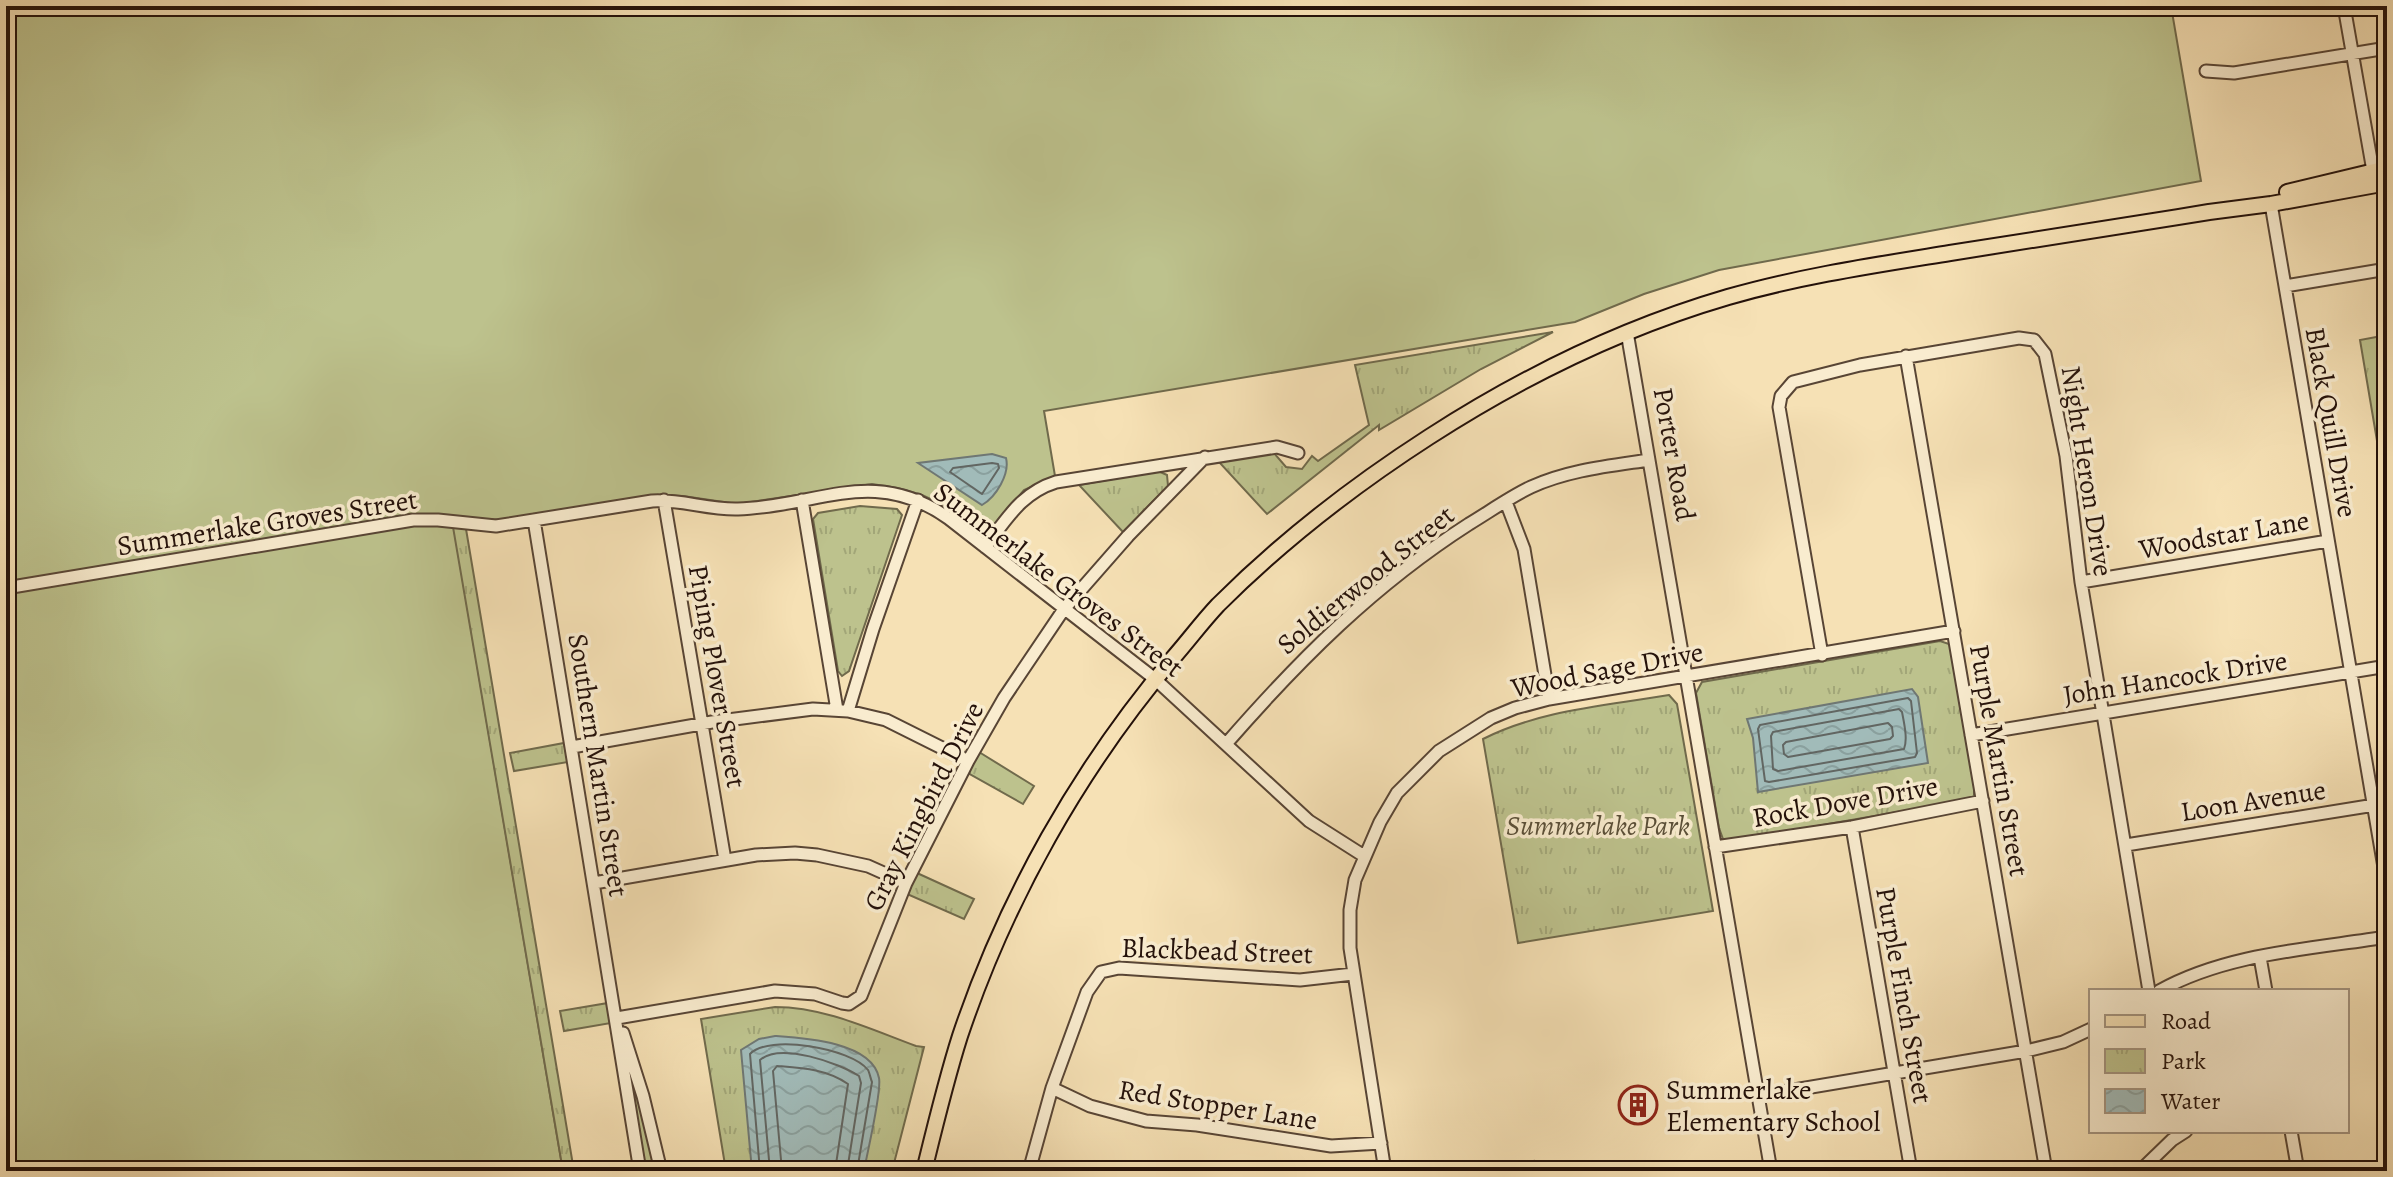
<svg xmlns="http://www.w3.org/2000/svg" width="2393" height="1177" viewBox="0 0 2393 1177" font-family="Alegreya,serif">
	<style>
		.green { fill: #bdc28d; stroke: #706a4c; stroke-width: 2 }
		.park { fill: url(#park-tufts); stroke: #706a4c; stroke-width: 2 }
		.water { fill: url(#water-waves); stroke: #6f7773; stroke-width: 2 }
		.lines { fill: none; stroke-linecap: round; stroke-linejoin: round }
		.shore { stroke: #626662; stroke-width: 2 }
		.minor-casing { stroke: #584535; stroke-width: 15 }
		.major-casing { stroke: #24110a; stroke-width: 18 }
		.minor { stroke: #f9eccf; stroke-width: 11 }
		.major { stroke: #f6e1b5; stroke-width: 14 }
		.labels { text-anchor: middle; stroke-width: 7; stroke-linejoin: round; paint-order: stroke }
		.street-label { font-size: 28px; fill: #24110a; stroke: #f9eccf }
		.park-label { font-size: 28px; font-style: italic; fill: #5a4f38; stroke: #f9eccf }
		.poi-label { font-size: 28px; fill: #24110a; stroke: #f9eccf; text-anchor: start }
	</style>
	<defs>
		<pattern id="park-tufts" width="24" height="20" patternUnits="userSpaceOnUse" patternTransform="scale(2)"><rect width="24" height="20" fill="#bdc28d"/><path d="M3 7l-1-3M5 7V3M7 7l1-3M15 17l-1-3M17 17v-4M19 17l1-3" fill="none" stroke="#a2a678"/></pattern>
		<pattern id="water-waves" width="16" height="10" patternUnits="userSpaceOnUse" patternTransform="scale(2)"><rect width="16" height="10" fill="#a1bbb9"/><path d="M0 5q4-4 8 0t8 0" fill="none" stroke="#8aa09e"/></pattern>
	</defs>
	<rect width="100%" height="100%" fill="#f6e1b5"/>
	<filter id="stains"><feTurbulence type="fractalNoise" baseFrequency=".0025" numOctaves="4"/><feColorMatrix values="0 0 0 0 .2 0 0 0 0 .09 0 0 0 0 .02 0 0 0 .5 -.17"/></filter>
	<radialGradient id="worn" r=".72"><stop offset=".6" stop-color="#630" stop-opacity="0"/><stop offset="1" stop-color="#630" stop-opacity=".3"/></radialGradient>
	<!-- green -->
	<path class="green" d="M 6,6 L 2171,6 L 2201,181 L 1719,270 L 1644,294 L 1575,322 L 1044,411 L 1055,476 L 1024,490 L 989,532 L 979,532 L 944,505 L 922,495 L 898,488 L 872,484 L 737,504 L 683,496 L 653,495 L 501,520 L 452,517 L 563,1171 L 6,1171 Z
		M 1534,1161 L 1536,1171 L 1498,1171 L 1497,1167 Z"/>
	<!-- park -->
	<path class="park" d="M 1553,332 L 1481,369 L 1379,430 L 1379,425 L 1267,514 L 1219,462 L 1274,453 L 1286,467 L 1302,469 L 1312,456 L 1318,461 L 1369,425 L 1355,365 Z
		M 2387,335 L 2387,500 L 2360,340 Z
		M 1158,471 L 1167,475 L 1168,486 L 1123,532 L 1079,485 Z
		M 860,506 L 897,509 L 902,515 L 849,671 L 842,676 L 838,671 L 813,519 L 818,513 Z
		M 453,527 L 466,529 L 574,1171 L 563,1171 Z
		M 1940,641 L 1949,644 L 1951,649 L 1974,786 L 1974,796 L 1966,800 L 1731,841 L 1723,839 L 1719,828 L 1696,693 L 1702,682 Z
		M 1669,695 L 1677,704 L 1713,911 L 1518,943 L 1483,739 C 1540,710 1606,706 1669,695 Z
		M 564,743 L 568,762 L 514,771 L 510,753 Z
		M 979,752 L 1034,786 L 1023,804 L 968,773 Z
		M 917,873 L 974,899 L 964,919 L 907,894 Z
		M 608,1003 L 611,1023 L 564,1031 L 560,1011 Z
		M 775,1007 C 824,1007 870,1029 916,1046 L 924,1047 L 892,1171 L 726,1171 L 701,1019 Z
		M 627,1055 L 657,1171 L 644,1171 L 625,1056 Z"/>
	<!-- water -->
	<path class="water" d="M 992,454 L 1006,458 C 1010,474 996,497 982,505 L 918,463 Z
		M 1912,689 L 1918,697 L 1928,763 L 1758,792 L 1753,738 L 1747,719 Z
		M 775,1036 C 805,1038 872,1042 879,1078 C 882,1092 867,1153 864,1171 L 752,1171 L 741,1050 L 759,1039 Z"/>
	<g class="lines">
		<!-- shore -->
		<path class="shore" d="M 992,463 L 998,464 L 999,468 L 982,494 L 950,472 L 953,468 Z
			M 1908,698 L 1911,701 L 1917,753 L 1915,757 L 1769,782 L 1765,781 L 1758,729 L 1760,725 Z
			M 1899,709 L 1902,712 C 1904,723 1908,739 1904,749 L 1778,771 L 1773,769 L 1771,736 L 1773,732 Z
			M 1888,723 L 1892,727 L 1893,736 L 1890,739 L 1788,757 L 1784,754 L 1783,745 L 1786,742 Z
			M 760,1171 L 750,1054 C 768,1034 851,1048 868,1070 C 869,1071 871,1080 872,1082 L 857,1171
			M 770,1171 L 760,1060 C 780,1042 839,1063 859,1076 L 861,1083 L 847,1171
			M 782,1171 L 773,1071 L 777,1066 C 802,1068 826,1069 848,1084 L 835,1171"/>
		<defs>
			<path id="minor" d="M 2344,6 L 2373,171
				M 2206,71 L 2234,73 L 2387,48
				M 2271,204 L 2387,885
				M 2285,286 L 2387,269
				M 1627,332 L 1771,1171
				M 1906,356 L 2046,1171
				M 664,500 L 725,860
				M 802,500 L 837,710
				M 1506,502 L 1524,549 L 1549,699
				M 534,520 L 640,1171
				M 985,547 C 1007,519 1021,493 1056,482 L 1277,447 L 1298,453
				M 2081,582 L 2328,541
				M 6,588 L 413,520 L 438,520 L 496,526 L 652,501 C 681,499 708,510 738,509 C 817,507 873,465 948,518 L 1155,679 L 1309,821 L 1364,856
				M 1822,655 L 1779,407 L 1781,396 L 1793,382 L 1860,365 L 2019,338 L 2034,340 L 2045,354 L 2066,456 L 2081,582 L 2149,991
				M 848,711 L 873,629 L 918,500
				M 1971,735 L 2387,666
				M 1226,744 C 1300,659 1374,585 1469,524 C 1489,512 1510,497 1531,487 C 1568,470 1609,466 1649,460
				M 572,747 L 712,722 L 813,709 L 848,711 L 886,720 L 968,761
				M 1852,827 L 1911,1171
				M 2126,845 L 2387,803
				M 1715,847 L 1852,827 L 1983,801
				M 594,883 L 756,855 L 795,853 L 817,855 L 868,866 L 906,883
				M 2260,957 L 2266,991
				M 2159,991 C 2227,953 2311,949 2387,937
				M 617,1018 L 775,991 L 815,994 L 842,1003 L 849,1004 L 861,996 L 906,883 L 968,761 L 1004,698 L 1064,609 L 1128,536 L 1205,457
				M 623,1033 L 643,1096 L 661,1171
				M 1052,1088 L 1090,1106 L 1146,1121 L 1197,1125 L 1331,1146 L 1381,1143
				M 1758,1096 L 2026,1051 L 2063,1042 L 2091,1029
				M 2291,1131 L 2298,1171
				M 1029,1171 L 1052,1088 L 1087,992 L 1101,972 L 1119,968 L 1300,980 L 1353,974
				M 1385,1171 L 1350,948 L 1350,910 L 1355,880 L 1380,822 L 1397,793 L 1439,751 L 1491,718 L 1515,708 L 1549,699 L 1954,631
				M 2140,1171 L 2172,1140 L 2186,1131"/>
			<path id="major" d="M 2287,192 L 2387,168
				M 924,1171 C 935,1126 946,1080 960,1036 C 1006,899 1079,769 1173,658 C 1188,641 1202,622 1218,605 C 1282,541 1353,486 1429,437 C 1522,377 1622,328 1728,297 C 1801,276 1876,265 1950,253 C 2037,239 2123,226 2209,212 L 2271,204 L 2387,183"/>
		</defs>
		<!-- minor casing -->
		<use href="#minor" class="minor-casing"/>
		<!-- major casing -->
		<use href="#major" class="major-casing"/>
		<!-- minor -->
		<use href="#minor" class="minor"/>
		<!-- major -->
		<use href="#major" class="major"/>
	</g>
	<!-- icons -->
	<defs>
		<symbol id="building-ring" viewBox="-11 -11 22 22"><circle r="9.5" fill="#f9eccf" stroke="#8f2418" stroke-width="1.5"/><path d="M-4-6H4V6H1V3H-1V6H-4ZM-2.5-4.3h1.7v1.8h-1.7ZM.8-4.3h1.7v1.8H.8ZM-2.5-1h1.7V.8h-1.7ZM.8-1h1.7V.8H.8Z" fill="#8f2418"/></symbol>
	</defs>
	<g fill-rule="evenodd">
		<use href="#building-ring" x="1616" y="1083" width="44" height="44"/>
	</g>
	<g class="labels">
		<!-- street labels -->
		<g class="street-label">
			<text transform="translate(2332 422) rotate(80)" y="10">Black Quill Drive</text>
			<text transform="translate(1675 454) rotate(80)" y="10">Porter Road</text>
			<text transform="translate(2088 471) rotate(81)" y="10">Night Heron Drive</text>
			<text transform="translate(267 522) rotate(-9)" y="10">Summerlake Groves Street</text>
			<text transform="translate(2224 534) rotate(-10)" y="10">Woodstar Lane</text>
			<text transform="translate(1059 579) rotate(37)" y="10">Summerlake Groves Street</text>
			<text transform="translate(1365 579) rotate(-39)" y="10">Soldierwood Street</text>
			<text transform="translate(1607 669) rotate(-11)" y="10">Wood Sage Drive</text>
			<text transform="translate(718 676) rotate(80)" y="10">Piping Plover Street</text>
			<text transform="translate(2175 677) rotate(-9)" y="10">John Hancock Drive</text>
			<text transform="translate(2000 760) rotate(80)" y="10">Purple Martin Street</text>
			<text transform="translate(599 765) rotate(81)" y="10">Southern Martin Street</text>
			<text transform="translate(2253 800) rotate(-9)" y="10">Loon Avenue</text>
			<text transform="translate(1845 801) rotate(-10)" y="10">Rock Dove Drive</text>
			<text transform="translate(923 806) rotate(-63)" y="10">Gray Kingbird Drive</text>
			<text transform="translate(1217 950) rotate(2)" y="10">Blackbead Street</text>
			<text transform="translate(1905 995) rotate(80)" y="10">Purple Finch Street</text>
			<text transform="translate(1218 1104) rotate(9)" y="10">Red Stopper Lane</text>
		</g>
		<!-- park labels -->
		<g class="park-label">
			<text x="1598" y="835">Summerlake Park</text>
		</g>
		<!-- poi labels -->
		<g class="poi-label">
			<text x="1666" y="1099">Summerlake<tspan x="1666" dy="32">Elementary School</tspan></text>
		</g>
	</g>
	<!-- margin -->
	<rect width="2393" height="1177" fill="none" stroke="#f6e1b5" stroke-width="32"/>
	<rect x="8" y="8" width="2377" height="1161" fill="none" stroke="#24110a" stroke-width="4"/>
	<rect x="16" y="16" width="2361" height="1145" fill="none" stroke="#24110a" stroke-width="2"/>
	<!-- legend -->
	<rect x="2089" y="989" width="260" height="144" fill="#f9eccf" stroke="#a49480" stroke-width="2"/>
	<rect x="2105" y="1015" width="40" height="12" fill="#f6e1b5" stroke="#a49480" stroke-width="2"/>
	<text x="2161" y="1029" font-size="24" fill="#24110a">Road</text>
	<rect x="2105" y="1049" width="40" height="24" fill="url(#park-tufts)" stroke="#a49480" stroke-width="2"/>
	<text x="2161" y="1069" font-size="24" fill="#24110a">Park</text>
	<rect x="2105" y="1089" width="40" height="24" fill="url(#water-waves)" stroke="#a49480" stroke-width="2"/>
	<text x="2161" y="1109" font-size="24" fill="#24110a">Water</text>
	<rect width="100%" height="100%" filter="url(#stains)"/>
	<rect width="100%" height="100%" fill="url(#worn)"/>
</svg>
